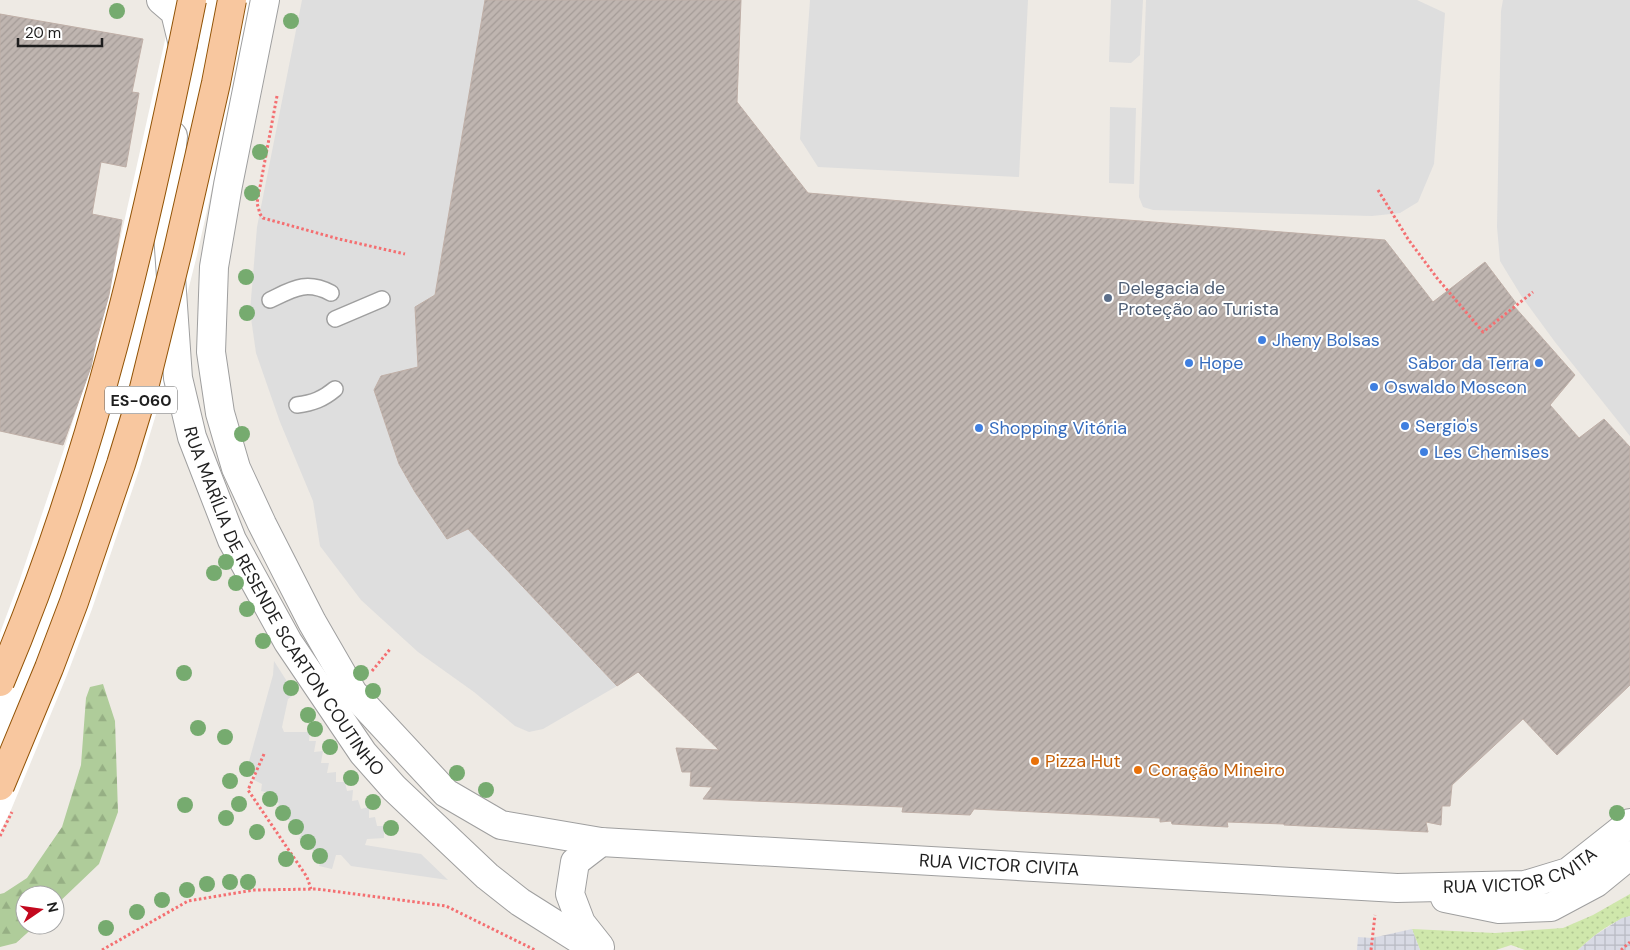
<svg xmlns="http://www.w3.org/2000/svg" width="1630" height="950" viewBox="0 0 1630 950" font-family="'DM Sans',sans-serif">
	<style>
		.forest { fill: url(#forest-firs) }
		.garden { fill: url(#garden-dots) }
		.parking { fill: #dedede }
		.plaza { fill: url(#plaza-grid) }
		.pier { fill: #fff }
		.building { fill: url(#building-hatch); stroke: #bfafa7 }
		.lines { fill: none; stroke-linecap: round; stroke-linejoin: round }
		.service-casing { stroke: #9f9f9f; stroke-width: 18 }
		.minor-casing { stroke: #9f9f9f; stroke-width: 30 }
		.tertiary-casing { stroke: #9f9f9f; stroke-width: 30 }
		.path { stroke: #f46f71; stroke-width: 3; stroke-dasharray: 2.5 2.5; stroke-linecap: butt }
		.service { stroke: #fff; stroke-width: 15 }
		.minor { stroke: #fff; stroke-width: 28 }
		.tertiary { stroke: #fff; stroke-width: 28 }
		.primary-bridge-casing { stroke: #915306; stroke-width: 30; stroke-linecap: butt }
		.path-bridge { stroke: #f46f71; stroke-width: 3; stroke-dasharray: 2.5 2.5; stroke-linecap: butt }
		.primary-bridge { stroke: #f8c79f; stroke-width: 28 }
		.tree { fill: #76ab6f }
		.service-dot { fill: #5c6f8a; stroke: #fff; stroke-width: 2 }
		.shop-dot { fill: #3f7fe0; stroke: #fff; stroke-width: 2 }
		.food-dot { fill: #e8710a; stroke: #fff; stroke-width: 2 }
		.labels { text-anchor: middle; stroke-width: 4; stroke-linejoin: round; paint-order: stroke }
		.shield { fill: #fff; stroke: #626262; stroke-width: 1 }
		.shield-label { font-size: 16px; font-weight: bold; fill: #1e1e1e }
		.service-label { font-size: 18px; fill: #4e5e75; stroke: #fff; text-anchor: start }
		.shop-label { font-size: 18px; fill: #366cbe; stroke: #fff; text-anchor: start }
		.street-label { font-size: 18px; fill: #1e1e1e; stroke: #fff }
		.food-label { font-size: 18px; fill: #c56008; stroke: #fff; text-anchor: start }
	</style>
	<defs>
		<pattern id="forest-firs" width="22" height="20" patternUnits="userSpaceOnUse" patternTransform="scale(1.25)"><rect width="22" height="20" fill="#afcc9a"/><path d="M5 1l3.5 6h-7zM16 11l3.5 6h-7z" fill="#96af84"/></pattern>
		<pattern id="garden-dots" width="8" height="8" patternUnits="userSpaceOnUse" patternTransform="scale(1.25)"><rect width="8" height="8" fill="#cfe7ab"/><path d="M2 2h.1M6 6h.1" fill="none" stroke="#b1c693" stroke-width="1.8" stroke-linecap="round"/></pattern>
		<pattern id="plaza-grid" width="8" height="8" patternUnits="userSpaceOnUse" patternTransform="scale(1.25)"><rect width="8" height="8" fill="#d8dae4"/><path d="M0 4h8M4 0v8" fill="none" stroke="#b9bbc3"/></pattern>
		<pattern id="building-hatch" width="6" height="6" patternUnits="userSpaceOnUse" patternTransform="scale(1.25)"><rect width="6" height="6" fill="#bfb5b0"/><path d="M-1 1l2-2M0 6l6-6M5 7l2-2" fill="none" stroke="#a49b97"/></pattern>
	</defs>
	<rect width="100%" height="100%" fill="#eeeae4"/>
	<!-- forest -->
	<path class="forest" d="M 103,684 L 115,721 L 118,812 L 99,864 L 55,906 L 55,895 L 25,895 L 25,925 L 36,925 L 16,943 L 0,947 L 0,894 L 4,893 L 27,878 L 62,827 L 81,765 L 86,698 L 90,687 Z"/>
	<!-- garden -->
	<path class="garden" d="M 1630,894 L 1630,916 C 1610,922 1593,936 1578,950 L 1525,950 L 1511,945 L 1496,950 L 1420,950 L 1412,929 L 1495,933 L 1563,928 L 1593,915 Z"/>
	<!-- parking -->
	<path class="parking" d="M 302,0 L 485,0 L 435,295 L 415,307 L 418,367 L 381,376 L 374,390 L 399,464 L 415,492 L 447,538 L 468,529 L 617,686 L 543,729 L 529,732 L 515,726 L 474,692 L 418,652 L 361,600 L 320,546 L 313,501 L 280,422 L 256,353 L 250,311 L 257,227 Z
		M 810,0 L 1028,0 L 1019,177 L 818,167 L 800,139 Z
		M 1111,0 L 1143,0 L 1140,55 L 1131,63 L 1109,62 Z
		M 1146,0 L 1417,0 L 1445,13 L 1434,164 L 1418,202 L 1400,213 L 1372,216 L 1153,210 L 1143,207 L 1139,197 Z
		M 1503,0 L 1630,0 L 1630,436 L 1555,342 L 1522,297 L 1500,261 L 1497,227 L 1501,11 Z
		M 1110,107 L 1136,108 L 1134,184 L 1109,183 Z
		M 274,661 L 295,694 L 288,699 L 282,727 L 284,732 L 310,732 L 309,741 L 316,741 L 314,752 L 323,751 L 321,763 L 329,763 L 327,773 L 336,772 L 336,782 L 345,782 L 347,791 L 353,790 L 352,801 L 358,800 L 361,809 L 369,807 L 369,818 L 375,817 L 377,826 L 384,826 L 384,838 L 367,839 L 365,845 L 421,854 L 448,880 L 351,866 L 341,855 L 336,855 L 332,869 L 319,866 L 321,860 L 314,857 L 316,851 L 307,848 L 307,841 L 299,839 L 302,832 L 292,829 L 295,822 L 285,819 L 285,813 L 276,810 L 279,803 L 268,799 L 271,793 L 261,791 L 262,784 L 254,780 L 256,774 L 246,772 L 273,675 Z"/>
	<!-- plaza -->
	<path class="plaza" d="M 1630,916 L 1630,950 L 1578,950 L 1594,936 L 1622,918 Z
		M 1412,929 L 1420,950 L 1357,950 L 1358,937 L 1372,938 Z"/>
	<!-- pier -->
	<path class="pier" d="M 174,0 L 252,0 L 235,86 L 197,255 L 161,398 L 139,470 L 92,609 L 67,675 L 11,810 L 0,832 L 0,633 L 19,582 L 65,446 L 87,377 L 105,307 Z"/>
	<!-- building -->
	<path class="building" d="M 485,0 L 741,0 L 737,102 L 808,193 L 1089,217 L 1385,240 L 1433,302 L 1485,262 L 1516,303 L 1513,305 L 1575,375 L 1550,405 L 1579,438 L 1604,419 L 1630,447 L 1630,685 L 1557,755 L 1523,719 L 1452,785 L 1450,806 L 1442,806 L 1441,825 L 1426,822 L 1428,832 L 1284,825 L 1284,824 L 1227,822 L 1228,827 L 1172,824 L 1171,821 L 1160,822 L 1160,818 L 974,809 L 970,815 L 902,812 L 903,807 L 703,799 L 712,787 L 690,786 L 691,772 L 682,772 L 676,748 L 719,750 L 638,672 L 617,686 L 468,529 L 447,539 L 415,492 L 399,464 L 374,390 L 381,376 L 418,367 L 415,307 L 435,295 Z
		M 0,14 L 143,39 L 132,92 L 139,93 L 126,167 L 101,162 L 92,214 L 122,220 L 109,295 L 96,342 L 91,367 L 63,445 L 0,431 Z"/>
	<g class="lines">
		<defs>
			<path id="service" d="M 270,300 C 293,289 306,280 331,293
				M 335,319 L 382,299
				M 297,405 C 313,403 323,399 335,389"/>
			<path id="minor" d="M 161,0 L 175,12 L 183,45"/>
			<g id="tertiary">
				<path id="s1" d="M 265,0 L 228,185 L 214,267 L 211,352 L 220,413 L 236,468 L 262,524 L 312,622 L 353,693 L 446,793 L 501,825 L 601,842 L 1397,888 L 1525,885 L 1568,872 L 1630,823"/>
				<path id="s2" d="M 173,136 L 166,205 L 178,378 L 192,437 L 232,540 L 288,642 L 363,753 L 394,788 L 487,876 L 520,902 L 596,950"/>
				<path d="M 1445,898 L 1499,909 L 1551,907 L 1596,883 L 1630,855"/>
				<path d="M 600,947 L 581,923 L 570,894 L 575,862 L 601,842"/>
			</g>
		</defs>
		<!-- service casing -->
		<use href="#service" class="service-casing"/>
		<!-- minor casing -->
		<use href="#minor" class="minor-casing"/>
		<!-- tertiary casing -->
		<use href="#tertiary" class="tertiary-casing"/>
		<!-- path -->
		<path class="path" d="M 277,96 L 257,203 L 260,214 L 263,218 L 339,239 L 405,254
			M 1378,190 L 1408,239 L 1437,278 L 1483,332 L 1533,292
			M 372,671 L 391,648
			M 264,754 L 248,790 L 307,877 L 311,889
			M 102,950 L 188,901 L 254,890 L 317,889 L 446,906 L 535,950
			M 1371,950 L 1375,915
			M 1621,950 L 1630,942"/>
		<!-- service -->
		<use href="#service" class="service"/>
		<!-- minor -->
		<use href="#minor" class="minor"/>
		<!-- tertiary -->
		<use href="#tertiary" class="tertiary"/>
		<defs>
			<path id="primary-bridge" d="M 0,682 C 93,464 145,232 192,0
				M 0,786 L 49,668 L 74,602 L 121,464 L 143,392 L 178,250 L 216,83 L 232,0"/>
		</defs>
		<!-- primary-bridge casing -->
		<use href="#primary-bridge" class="primary-bridge-casing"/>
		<!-- path-bridge -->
		<path class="path-bridge" d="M 0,836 L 12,812"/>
		<!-- primary-bridge -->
		<use href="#primary-bridge" class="primary-bridge"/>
	</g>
	<!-- trees -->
	<g class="tree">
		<circle cx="117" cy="11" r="8"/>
		<circle cx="291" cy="21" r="8"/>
		<circle cx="260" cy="152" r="8"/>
		<circle cx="252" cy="193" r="8"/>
		<circle cx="246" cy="277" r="8"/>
		<circle cx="247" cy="313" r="8"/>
		<circle cx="242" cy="434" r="8"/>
		<circle cx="226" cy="562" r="8"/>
		<circle cx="214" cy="573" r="8"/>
		<circle cx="236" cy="583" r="8"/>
		<circle cx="247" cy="609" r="8"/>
		<circle cx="263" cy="641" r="8"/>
		<circle cx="184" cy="673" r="8"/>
		<circle cx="361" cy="673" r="8"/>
		<circle cx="291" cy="688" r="8"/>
		<circle cx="373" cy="691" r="8"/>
		<circle cx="308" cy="715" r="8"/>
		<circle cx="198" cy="728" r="8"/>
		<circle cx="315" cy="729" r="8"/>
		<circle cx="225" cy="737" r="8"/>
		<circle cx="330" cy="747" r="8"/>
		<circle cx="247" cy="769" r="8"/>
		<circle cx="457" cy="773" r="8"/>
		<circle cx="351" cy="778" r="8"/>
		<circle cx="230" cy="781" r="8"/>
		<circle cx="486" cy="790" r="8"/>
		<circle cx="270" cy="799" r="8"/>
		<circle cx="373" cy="802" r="8"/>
		<circle cx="239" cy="804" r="8"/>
		<circle cx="185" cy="805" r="8"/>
		<circle cx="283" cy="813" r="8"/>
		<circle cx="1617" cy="813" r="8"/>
		<circle cx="226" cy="818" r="8"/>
		<circle cx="296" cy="827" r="8"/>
		<circle cx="391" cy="828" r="8"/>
		<circle cx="257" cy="832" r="8"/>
		<circle cx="308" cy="842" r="8"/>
		<circle cx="320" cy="856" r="8"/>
		<circle cx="286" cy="859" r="8"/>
		<circle cx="230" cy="882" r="8"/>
		<circle cx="248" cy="882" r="8"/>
		<circle cx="207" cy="884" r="8"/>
		<circle cx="187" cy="890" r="8"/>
		<circle cx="162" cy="900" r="8"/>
		<circle cx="137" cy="912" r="8"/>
		<circle cx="106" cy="928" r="8"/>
	</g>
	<!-- markers -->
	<circle class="service-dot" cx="1108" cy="298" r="5"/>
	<g class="shop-dot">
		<circle cx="1262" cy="340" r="5"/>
		<circle cx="1189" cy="363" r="5"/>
		<circle cx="1539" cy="363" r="5"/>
		<circle cx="1374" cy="387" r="5"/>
		<circle cx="1405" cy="426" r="5"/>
		<circle cx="979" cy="428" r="5"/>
		<circle cx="1424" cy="452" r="5"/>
	</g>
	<g class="food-dot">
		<circle cx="1035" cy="761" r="5"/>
		<circle cx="1138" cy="770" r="5"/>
	</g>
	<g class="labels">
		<!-- shield labels -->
		<rect class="shield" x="105" y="386.5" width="72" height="27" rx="4"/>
		<g class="shield-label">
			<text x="141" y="406">ES-060</text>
		</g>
		<!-- service labels -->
		<g class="service-label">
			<text x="1118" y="294">Delegacia de<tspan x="1118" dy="21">Proteção ao Turista</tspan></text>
		</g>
		<!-- shop labels -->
		<g class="shop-label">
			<text x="1272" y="346">Jheny Bolsas</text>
			<text x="1199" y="369">Hope</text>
			<text x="1529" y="369" text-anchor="end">Sabor da Terra</text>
			<text x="1384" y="393">Oswaldo Moscon</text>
			<text x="1415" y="432">Sergio's</text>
			<text x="989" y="434">Shopping Vitória</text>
			<text x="1434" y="458">Les Chemises</text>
		</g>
		<!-- street labels -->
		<g class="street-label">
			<text dy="6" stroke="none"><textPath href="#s2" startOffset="492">RUA MARÍLIA DE RESENDE SCARTON COUTINHO</textPath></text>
			<text dy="6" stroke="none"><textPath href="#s1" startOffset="1430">RUA VICTOR CIVITA</textPath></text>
			<text dy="6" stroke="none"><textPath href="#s1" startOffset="1955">RUA VICTOR CIVITA</textPath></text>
		</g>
		<!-- food labels -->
		<g class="food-label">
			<text x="1045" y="767">Pizza Hut</text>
			<text x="1148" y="776">Coração Mineiro</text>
		</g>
	</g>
	<!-- north arrow -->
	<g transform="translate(40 910) rotate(77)"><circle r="24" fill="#ffffff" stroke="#a5a5a5"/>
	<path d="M0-4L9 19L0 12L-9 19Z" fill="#c3081e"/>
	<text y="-8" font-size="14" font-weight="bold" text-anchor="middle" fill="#1e1e1e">N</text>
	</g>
	<!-- scale -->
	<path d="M18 38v8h84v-8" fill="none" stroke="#1e1e1e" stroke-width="2.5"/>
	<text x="25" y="38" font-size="15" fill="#1e1e1e" stroke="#ffffff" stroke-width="4" paint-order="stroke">20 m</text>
</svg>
